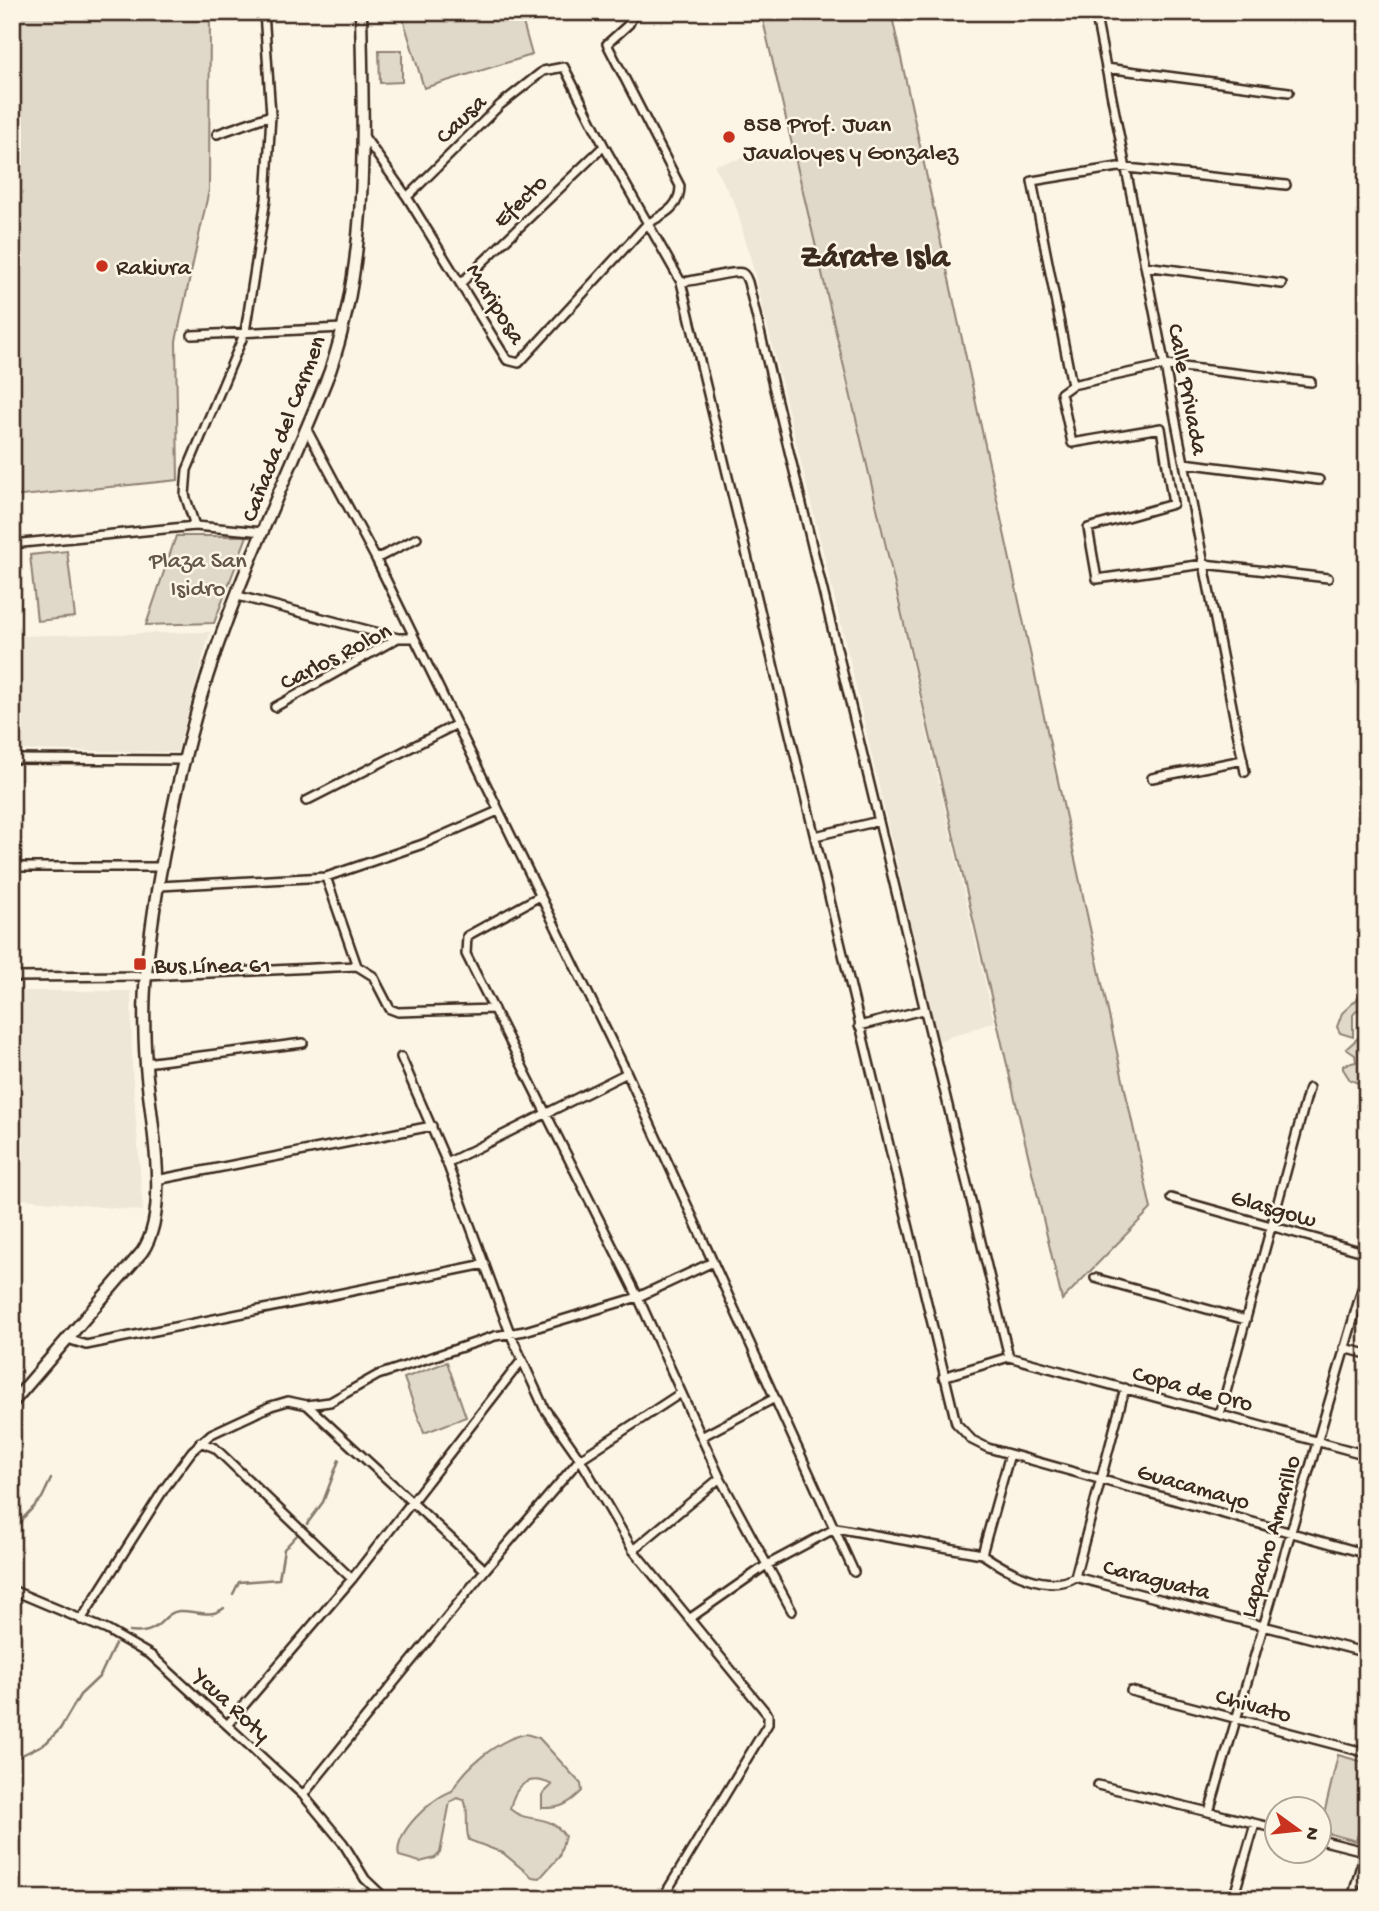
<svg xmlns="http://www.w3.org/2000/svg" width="1379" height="1911" viewBox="0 0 1379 1911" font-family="'Gochi Hand',sans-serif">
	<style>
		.built { fill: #eee6d6 }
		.green { fill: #e0d8c8; stroke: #8e8173; stroke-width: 2 }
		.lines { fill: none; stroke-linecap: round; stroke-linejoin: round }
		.stream { stroke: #85796b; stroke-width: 2.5 }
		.minor-casing { stroke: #3b2a1e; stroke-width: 12 }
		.tertiary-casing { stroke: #3b2a1e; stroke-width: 15 }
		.minor { stroke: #fcf5e5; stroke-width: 7 }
		.tertiary { stroke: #fcf5e5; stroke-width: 10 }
		.poi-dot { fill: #c8321e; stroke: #fcf5e5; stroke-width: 2.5 }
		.labels { text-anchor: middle; stroke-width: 5; stroke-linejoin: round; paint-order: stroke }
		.street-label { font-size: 24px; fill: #3b2a1e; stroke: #fcf5e5 }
		.poi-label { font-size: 24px; fill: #3b2a1e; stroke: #fcf5e5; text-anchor: start }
		.park-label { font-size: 24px; fill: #645648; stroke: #fcf5e5 }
		.district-label { font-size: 32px; font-weight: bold; fill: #3b2a1e; stroke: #fcf5e5 }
	</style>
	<rect width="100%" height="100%" fill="#fcf5e5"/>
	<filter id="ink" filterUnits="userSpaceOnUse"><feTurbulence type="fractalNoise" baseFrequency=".0143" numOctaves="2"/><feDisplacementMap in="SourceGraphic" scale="14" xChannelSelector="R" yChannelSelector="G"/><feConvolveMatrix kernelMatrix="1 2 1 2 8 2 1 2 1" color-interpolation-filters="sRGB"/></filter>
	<g filter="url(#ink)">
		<!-- built -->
		<path class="built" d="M 792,147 L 994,1022 L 938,1041 L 849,657 L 752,264 L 736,206 L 714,165 Z
			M 210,632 L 177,752 L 12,750 L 12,636 Z
			M 12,991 L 131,991 L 132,1068 L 143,1211 L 13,1198 Z"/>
		<!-- green -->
		<path class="green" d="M 37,12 L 210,12 L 209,190 L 176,341 L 178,480 L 12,497 L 12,18 Z
			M 401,12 L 520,12 L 532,55 L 424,88 Z
			M 761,12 L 891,12 L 1151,1209 L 1062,1300 Z
			M 379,50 L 402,50 L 402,82 L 380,83 Z
			M 176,536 L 247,536 L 214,623 L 146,625 Z
			M 67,551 L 75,617 L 37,621 L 30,555 Z
			M 1367,990 L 1367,1021 L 1363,1012 L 1357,1010 L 1353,1015 L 1353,1037 L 1340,1033 L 1337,1027 L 1342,1013 Z
			M 1358,1038 L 1361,1038 L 1367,1047 L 1367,1097 L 1362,1094 L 1361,1084 L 1350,1080 L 1343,1069 L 1343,1065 L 1356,1062 L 1355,1055 L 1346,1049 Z
			M 447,1362 L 466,1417 L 424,1433 L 404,1378 Z
			M 526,1734 L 539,1738 L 581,1784 L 582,1791 C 569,1804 560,1809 542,1808 L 542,1795 L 552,1785 C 529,1773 515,1785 510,1809 C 528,1825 548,1811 565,1836 L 559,1857 L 540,1878 L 532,1877 L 503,1853 L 469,1840 C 464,1826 470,1811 464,1800 L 457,1798 L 450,1802 L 440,1853 L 435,1858 L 420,1862 L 399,1856 C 393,1833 432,1798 452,1791 C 465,1767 498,1739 526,1734 Z
			M 1338,1755 L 1367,1763 L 1367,1802 L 1356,1841 L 1320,1831 Z"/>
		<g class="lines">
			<!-- stream -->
			<path class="stream" d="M 307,1524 L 323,1502 L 339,1460
				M 12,1530 L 42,1498 L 51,1479
				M 233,1594 L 239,1582 L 279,1579 L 284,1549 L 300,1532
				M 129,1632 C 163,1636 160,1613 179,1611 C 194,1610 211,1619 224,1608
				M 12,1760 L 46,1743 L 60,1729 L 80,1695 L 100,1676 L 115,1644"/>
			<defs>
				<path id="minor" d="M 1095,12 L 1245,772
					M 1106,68 L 1289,92
					M 217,134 L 271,115
					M 363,135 L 407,197 L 507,360 L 519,363 L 647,224 C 664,214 680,208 680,186 L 607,44 L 629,24 L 635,12
					M 407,197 L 500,105 L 543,71 L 564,67 L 604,146 L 681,282 L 956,1423 L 972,1440 L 988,1448 L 1367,1554
					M 1145,266 L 1282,284
					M 681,282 C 692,282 735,270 742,273 C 746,275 746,278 748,282 L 1009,1357
					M 461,283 L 604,146
					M 192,335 L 343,328
					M 1311,382 L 1165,365 L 1072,385 L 1061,393 L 1072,443 L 1161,428 L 1173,504 L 1088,528 L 1097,579 L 1204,564 L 1328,578
					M 1072,385 L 1032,181 L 1118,167 L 1286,185
					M 1363,412 L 1367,412
					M 307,430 L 376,559 L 627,1073 L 854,1572
					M 1184,463 L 1319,480
					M 195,526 L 185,495 L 187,470 L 245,332 L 266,199 L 271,115 L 264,12
					M 12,544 L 195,526 L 264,532
					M 376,559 L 417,538
					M 238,596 L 398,638
					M 275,707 L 398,638 L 413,638
					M 12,759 L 186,760
					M 1152,778 L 1243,760
					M 306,801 L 455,725
					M 815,836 L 879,821
					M 12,867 L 163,867
					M 326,877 L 357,966
					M 160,886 L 326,877 L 423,844 L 498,811
					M 540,896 L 467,936 L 466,954 L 638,1297 L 720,1478 L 792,1611
					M 12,977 L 146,976 L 357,966 L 373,976 L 390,1009 L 398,1012 L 494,1009
					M 859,1026 L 923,1010
					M 401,1057 L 447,1163 L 510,1333 L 544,1408 L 580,1459 L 633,1550 L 768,1715 L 768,1724 L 662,1899
					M 145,1063 L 303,1043
					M 1362,1106 L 1367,1110
					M 447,1163 L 627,1073
					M 156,1180 L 432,1126
					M 1171,1198 L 1367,1253
					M 1095,1278 L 1246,1320
					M 68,1339 L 86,1345 L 485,1264
					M 1344,1348 L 1367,1354
					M 1009,1357 L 1367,1455
					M 943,1377 L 1009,1357
					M 307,1405 L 485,1570
					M 1220,1414 L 1309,1088
					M 703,1436 L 775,1398
					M 200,1442 L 215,1448 L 352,1579
					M 633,1550 L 720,1478
					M 982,1554 L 1010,1454
					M 1075,1577 L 1125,1388
					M 12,1590 L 107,1630 L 152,1656 L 303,1795 L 343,1843 L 365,1879 L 386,1899
					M 689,1619 L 765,1566 L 836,1528 L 982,1554 C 1005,1570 1048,1594 1075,1577 L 1367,1653
					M 81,1620 L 164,1489 L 192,1451 L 211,1434 L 271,1406 L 288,1401 L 307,1405 L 330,1402 L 378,1375 L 495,1336 L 525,1331 L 638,1297 L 713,1262
					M 1131,1691 L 1367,1753
					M 228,1724 L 352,1579 L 522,1360
					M 1098,1785 L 1278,1829
					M 303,1795 L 485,1570 L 580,1459 L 681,1393
					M 1209,1812 L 1367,1272
					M 1320,1840 L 1364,1851
					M 1233,1899 L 1255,1824
					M 1352,1899 L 1367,1842"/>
				<path id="tertiary" d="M 12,1403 L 142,1252 C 172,1209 149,1115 146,1065 C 144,1035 143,1004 146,975 C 154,889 176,784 200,700 C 233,587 287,480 330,371 C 370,255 363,132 361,12"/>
			</defs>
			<!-- minor casing -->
			<use href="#minor" class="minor-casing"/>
			<!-- tertiary casing -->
			<use href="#tertiary" class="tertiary-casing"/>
			<!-- minor -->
			<use href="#minor" class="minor"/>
			<!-- tertiary -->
			<use href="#tertiary" class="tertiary"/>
		</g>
	</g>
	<!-- markers -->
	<g class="poi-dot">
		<circle cx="729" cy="137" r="7"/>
		<circle cx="102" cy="266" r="7"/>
		<rect x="133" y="957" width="14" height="14" rx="3.5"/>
	</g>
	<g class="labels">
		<!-- street labels -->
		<g class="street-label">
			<text transform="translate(460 118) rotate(-44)" y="8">Causa</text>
			<text transform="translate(519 200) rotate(-44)" y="8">Efecto</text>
			<text transform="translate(497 303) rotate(58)" y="8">Mariposa</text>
			<text transform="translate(1189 389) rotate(79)" y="8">Calle Privada</text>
			<text transform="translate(282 428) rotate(-69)" y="8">Cañada del Carmen</text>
			<text transform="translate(335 655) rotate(-27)" y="8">Carlos Rolon</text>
			<text transform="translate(1274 1207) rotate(16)" y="8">Glasgow</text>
			<text transform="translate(1193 1387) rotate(15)" y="8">Copa de Oro</text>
			<text transform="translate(1194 1485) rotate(16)" y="8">Guacamayo</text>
			<text transform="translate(1269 1536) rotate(-74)" y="8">Lapacho Amarillo</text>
			<text transform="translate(1157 1578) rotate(14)" y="8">Caraguata</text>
			<text transform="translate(233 1704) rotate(43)" y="8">Ycua Roty</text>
			<text transform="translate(1254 1704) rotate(15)" y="8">Chivato</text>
		</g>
		<!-- poi labels -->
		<g class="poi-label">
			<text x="743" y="131">858 Prof. Juan<tspan x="743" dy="28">Javaloyes y Gonzalez</tspan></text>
			<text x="116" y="274">Rakiura</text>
			<text x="154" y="972">Bus Línea 61</text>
		</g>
		<!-- park labels -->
		<g class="park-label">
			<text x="198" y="567">Plaza San<tspan x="198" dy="28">Isidro</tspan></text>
		</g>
		<!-- district labels -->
		<g class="district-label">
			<text x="875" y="265">Zárate Isla</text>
		</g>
	</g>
	<!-- margin -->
	<rect width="1379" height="1911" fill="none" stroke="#fcf5e5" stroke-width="42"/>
	<rect x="21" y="21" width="1337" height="1869" fill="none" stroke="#3b2a1e" stroke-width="2.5" filter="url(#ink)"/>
	<!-- north arrow -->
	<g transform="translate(1298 1830) rotate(105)"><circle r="33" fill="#fcf5e5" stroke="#afa495" stroke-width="2"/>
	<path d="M0-5L12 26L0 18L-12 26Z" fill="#c8321e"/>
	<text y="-10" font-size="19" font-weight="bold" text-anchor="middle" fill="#3b2a1e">N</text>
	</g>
</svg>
